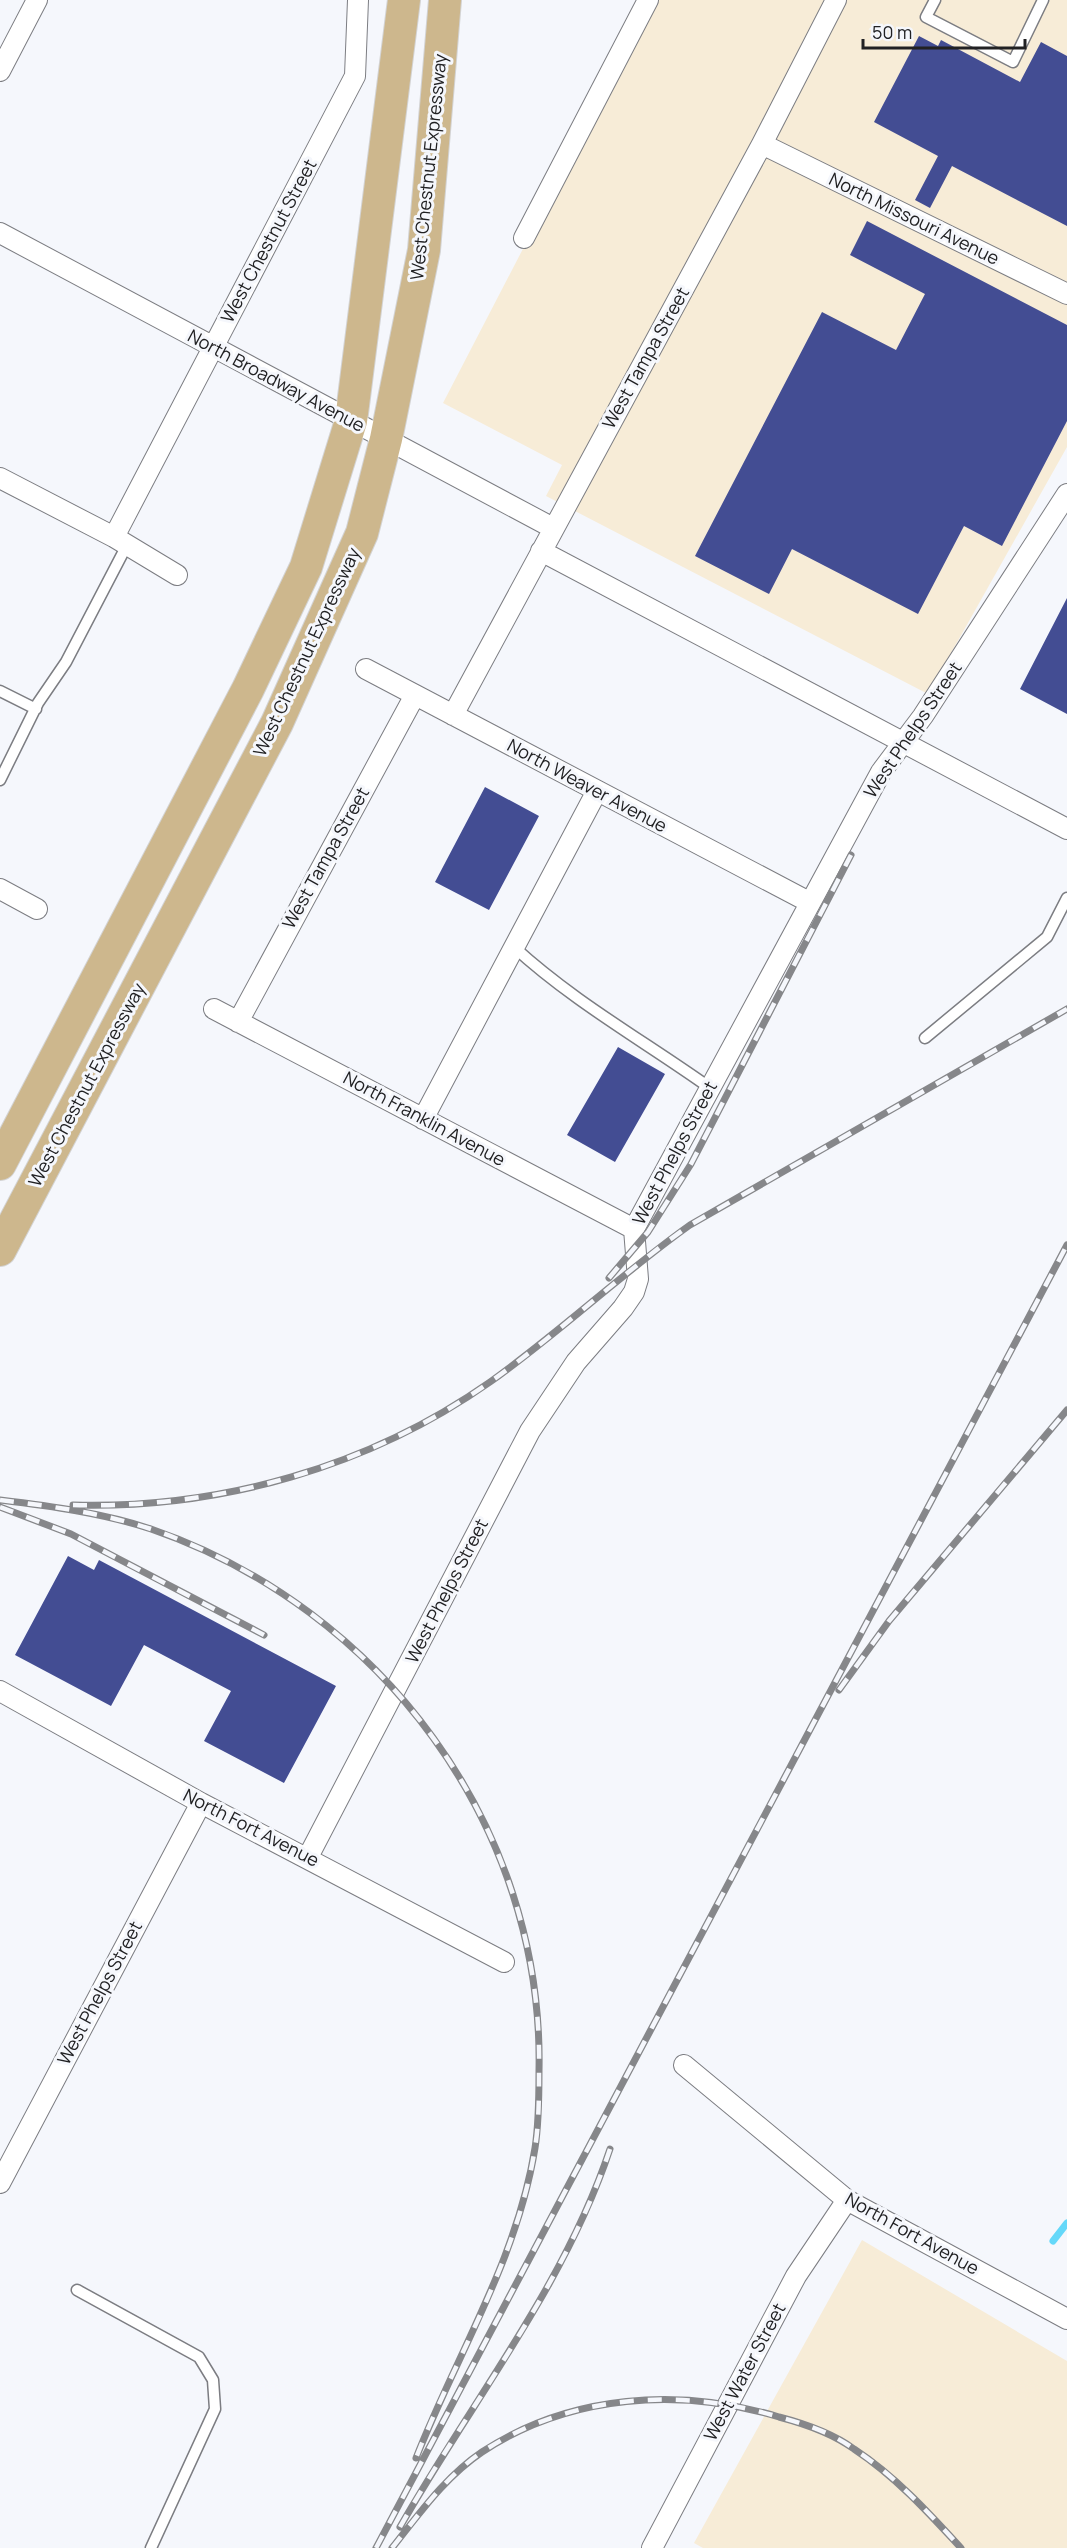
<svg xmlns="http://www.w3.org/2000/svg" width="1067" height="2548" viewBox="0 0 1067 2548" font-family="Manrope,sans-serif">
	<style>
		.industrial { fill: #f7ecd7 }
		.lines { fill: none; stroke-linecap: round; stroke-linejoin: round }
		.stream { stroke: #65d8f9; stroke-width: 7 }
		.building { fill: #434d93 }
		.service-casing { stroke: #7c7d82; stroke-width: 13 }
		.minor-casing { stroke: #7c7d82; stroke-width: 22 }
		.primary-casing { stroke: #d3d3d3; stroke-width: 34 }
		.service { stroke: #fff; stroke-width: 10 }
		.minor { stroke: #fff; stroke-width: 20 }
		.primary { stroke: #cdb78d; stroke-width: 32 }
		.rail-casing { stroke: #86878a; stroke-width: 7 }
		.rail { stroke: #f5f7fc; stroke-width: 4.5; stroke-dasharray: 14; stroke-linecap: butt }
		.labels { text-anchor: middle; stroke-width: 6; stroke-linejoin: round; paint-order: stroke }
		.street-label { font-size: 18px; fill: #212123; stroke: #f5f7fc }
	</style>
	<rect width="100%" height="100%" fill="#f5f7fc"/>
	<!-- industrial -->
	<path class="industrial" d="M 652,0 L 1067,0 L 1067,447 L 928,694 L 546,496 L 562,465 L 443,403 Z
		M 862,2240 L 1067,2361 L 1067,2548 L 703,2548 L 694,2543 Z"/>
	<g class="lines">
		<!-- stream -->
		<path class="stream" d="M 1053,2241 L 1067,2223"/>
	</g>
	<!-- building -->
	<path class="building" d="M 919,36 L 938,46 L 941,40 L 1020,82 L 1041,42 L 1067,56 L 1067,226 L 952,166 L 930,208 L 915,200 L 938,156 L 874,122 Z
		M 867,221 L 1067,325 L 1067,421 L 1002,546 L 964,526 L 918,614 L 792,549 L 769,594 L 695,556 L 822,312 L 896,350 L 925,294 L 850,255 Z
		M 1067,598 L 1067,714 L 1020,689 Z
		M 485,787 L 539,816 L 489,910 L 435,882 Z
		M 618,1047 L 665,1074 L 615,1162 L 567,1135 Z
		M 68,1556 L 94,1570 L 99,1560 L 336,1686 L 284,1783 L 204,1741 L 231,1691 L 144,1645 L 111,1706 L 15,1655 Z"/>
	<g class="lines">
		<defs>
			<path id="service" d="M 935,0 L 926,17 L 1013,62 L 1043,0
				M 0,691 L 36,709
				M 0,780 L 38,703 L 66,662 L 127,545
				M 514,947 C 574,1002 644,1041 710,1088
				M 925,1038 L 1047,937 L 1067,898
				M 77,2290 L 199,2357 L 213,2380 L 215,2409 L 151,2548"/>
			<path id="minor" d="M 0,71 L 37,0
				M 762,144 L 1067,294
				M 0,233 L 553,528
				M 524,238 L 648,0
				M 0,478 L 114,537 L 177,575
				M 114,537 L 355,76 L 358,0
				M 541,551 L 1067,829
				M 366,669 L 809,902
				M 453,715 L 762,144 L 836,0
				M 0,889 L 37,909
				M 214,1009 L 634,1229
				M 238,1022 L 415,695
				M 423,1119 L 597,791
				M 0,1691 L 201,1803 L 504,1962
				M 308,1857 L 530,1431 L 576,1362 L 623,1308 L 634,1292 L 638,1279 L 634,1229 L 881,772 L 923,716 L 1067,494
				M 684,2065 L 847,2200 L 1067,2319
				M 0,2183 L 201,1803
				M 652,2548 L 796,2276 L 847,2200"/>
			<path id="primary" d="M 0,1164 L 248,689 L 306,567 L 351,421 L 404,0
				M 0,1250 L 277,723 L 362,533 L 386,439 L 424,250 L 445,0"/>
		</defs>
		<!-- service casing -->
		<use href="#service" class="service-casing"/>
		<!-- minor casing -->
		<use href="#minor" class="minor-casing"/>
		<!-- primary casing -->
		<use href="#primary" class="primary-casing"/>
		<!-- service -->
		<use href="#service" class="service"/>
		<!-- minor -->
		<use href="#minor" class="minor"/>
		<!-- primary -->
		<use href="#primary" class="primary"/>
		<defs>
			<path id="rail" d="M 609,1278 L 648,1232 L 691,1164 L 851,855
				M 0,1500 C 50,1506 103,1513 151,1529 C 381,1608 544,1826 539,2071 C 539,2096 539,2123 535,2148 C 517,2260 457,2354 416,2458
				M 73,1505 C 221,1509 369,1467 490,1382 C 559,1333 621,1274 690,1225 L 1067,1009
				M 0,1507 L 71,1534 L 264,1635
				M 839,1690 L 889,1621 L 1067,1410
				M 400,2527 C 471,2402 564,2287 610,2149
				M 376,2548 L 1067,1245
				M 392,2548 C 420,2513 445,2477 482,2452 C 570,2394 680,2387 779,2417 C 806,2424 832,2433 854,2449 C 895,2476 928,2512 961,2548"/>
		</defs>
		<!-- rail casing -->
		<use href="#rail" class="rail-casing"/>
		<!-- rail -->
		<use href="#rail" class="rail"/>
	</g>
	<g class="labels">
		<!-- street labels -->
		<g class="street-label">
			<text transform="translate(429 167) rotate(-84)" y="6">West Chestnut Expressway</text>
			<text transform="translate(914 219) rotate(26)" y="6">North Missouri Avenue</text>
			<text transform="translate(269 241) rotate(-62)" y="6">West Chestnut Street</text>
			<text transform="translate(646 358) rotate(-61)" y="6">West Tampa Street</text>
			<text transform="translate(276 381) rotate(28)" y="6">North Broadway Avenue</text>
			<text transform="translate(307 652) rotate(-65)" y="6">West Chestnut Expressway</text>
			<text transform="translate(913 730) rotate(-56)" y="6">West Phelps Street</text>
			<text transform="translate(587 786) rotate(28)" y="6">North Weaver Avenue</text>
			<text transform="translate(326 858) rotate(-61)" y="6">West Tampa Street</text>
			<text transform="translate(87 1085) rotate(-62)" y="6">West Chestnut Expressway</text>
			<text transform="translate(424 1119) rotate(28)" y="6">North Franklin Avenue</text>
			<text transform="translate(675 1153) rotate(-62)" y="6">West Phelps Street</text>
			<text transform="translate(447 1591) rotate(-63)" y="6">West Phelps Street</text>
			<text transform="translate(251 1828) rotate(27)" y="6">North Fort Avenue</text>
			<text transform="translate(100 1993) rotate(-62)" y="6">West Phelps Street</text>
			<text transform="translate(912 2234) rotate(29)" y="6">North Fort Avenue</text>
			<text transform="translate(745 2372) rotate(-62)" y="6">West Water Street</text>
		</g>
	</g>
	<!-- scale -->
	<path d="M863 39v9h162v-9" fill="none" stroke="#212123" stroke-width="3"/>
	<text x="872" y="39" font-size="18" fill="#212123" stroke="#f5f7fc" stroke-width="4.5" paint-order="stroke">50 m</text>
</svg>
